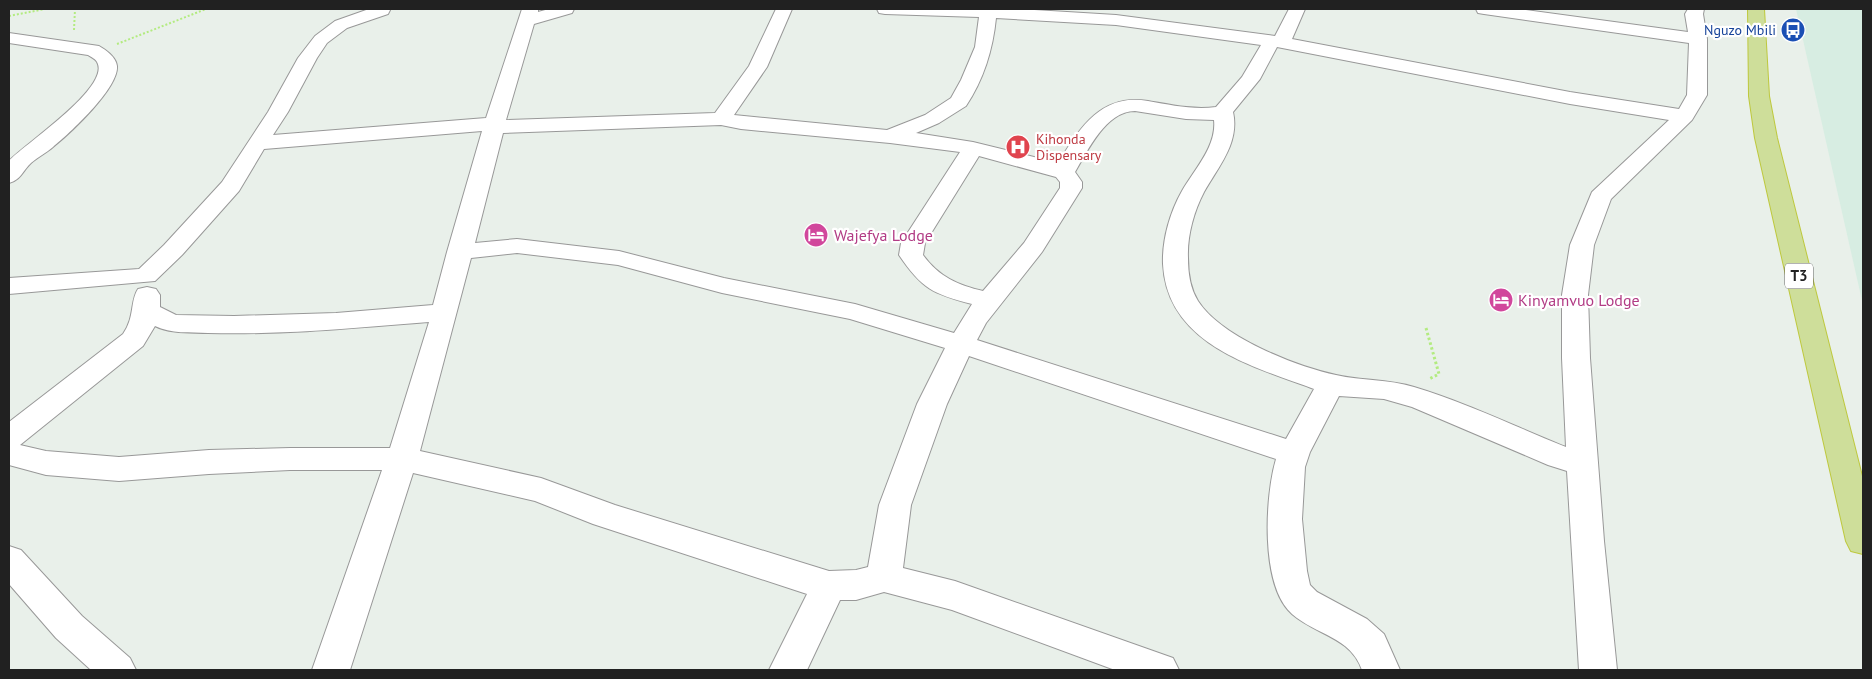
<svg xmlns="http://www.w3.org/2000/svg" width="1872" height="679" viewBox="0 0 1872 679" font-family="'PT Sans',sans-serif">
	<style>
		.farmland { fill: #d7ede2 }
		.lines { fill: none; stroke-linecap: round; stroke-linejoin: round }
		.minor-casing { stroke: #989898; stroke-width: 2 }
		.highway-casing { stroke: #bec83d; stroke-width: 2 }
		.path-far1 { stroke: #b3eb80; stroke-width: 2; stroke-dasharray: 2 2; stroke-linecap: butt }
		.path { stroke: #b3eb80; stroke-width: 3; stroke-dasharray: 2.5 2.5; stroke-linecap: butt }
		.minor { fill: #fff; fill-rule: evenodd }
		.highway { fill: #cede9a; fill-rule: evenodd }
		.labels { text-anchor: middle; stroke-width: 4.5; stroke-linejoin: round; paint-order: stroke }
		.far-transit-label { font-size: 14px; fill: #164399; stroke: #fff; text-anchor: end }
		.far-health-label { font-size: 14px; fill: #be3a42; stroke: #fff; text-anchor: start }
		.shield { fill: #fff; stroke: #646464; stroke-width: 1 }
		.shield-label { font-size: 15px; font-weight: bold; fill: #212121 }
		.hotel-label { font-size: 16px; fill: #b23c85; stroke: #fff; text-anchor: start }
	</style>
	<rect width="100%" height="100%" fill="#e9f0ea"/>
	<!-- farmland -->
	<path class="farmland" d="M 1796,9 L 1863,9 L 1863,305 Z"/>
	<g class="lines">
		<defs>
			<path id="minor" d="M 369,9 L 390,10 L 388,14 L 347,28 L 327,43 L 317,58 L 288,112 L 273,135 L 486,118 L 522,9 L 538,9 L 538,12 L 549,9 L 574,9 L 572,13 L 534,24 L 506,120 L 715,113 L 749,66 L 776,9 L 792,9 L 767,67 L 734,115 L 887,130 L 925,115 L 951,98 L 961,80 L 975,47 L 979,17 L 885,14 L 879,13 L 877,9 L 1018,9 L 1116,15 L 1275,36 L 1289,9 L 1305,9 L 1292,39 L 1570,92 L 1679,109 L 1687,95 L 1689,43 L 1484,14 L 1478,13 L 1476,9 L 1519,9 L 1688,32 L 1685,14 L 1688,9 L 1704,9 L 1703,14 L 1707,39 L 1707,95 L 1692,120 L 1611,199 L 1594,245 L 1588,295 L 1590,358 L 1604,541 L 1617,670 L 1579,670 L 1567,471 L 1548,465 L 1412,407 L 1384,399 L 1339,396 L 1310,452 L 1305,467 L 1302,519 L 1307,571 L 1310,585 L 1317,592 L 1367,619 L 1384,634 L 1400,670 L 1362,670 C 1351,637 1316,635 1292,614 C 1260,586 1265,496 1276,459 L 969,356 L 947,404 L 911,505 L 903,568 L 955,581 L 1173,658 L 1179,670 L 1115,670 L 952,610 L 884,592 L 856,600 L 840,600 L 807,670 L 769,670 L 807,594 L 593,524 L 535,501 L 413,473 L 350,670 L 312,670 L 382,470 L 290,470 L 209,474 L 119,481 L 46,475 L 9,465 L 9,422 L 123,334 C 135,317 130,301 138,289 L 147,287 L 156,289 L 160,295 L 160,307 L 176,315 L 234,316 L 336,313 L 433,305 L 447,252 L 482,131 L 264,149 L 239,191 L 182,255 L 155,281 L 9,294 L 9,278 L 139,269 L 164,245 L 222,182 L 268,112 L 298,58 L 315,36 L 335,21 ZM 996,18 L 1116,25 L 1261,45 L 1242,77 L 1216,107 C 1193,110 1171,105 1148,101 C 1101,93 1080,128 1058,163 L 973,142 L 916,133 L 939,123 L 966,106 C 984,79 993,49 996,18 ZM 1277,47 L 1570,104 L 1669,120 L 1592,192 L 1570,245 L 1562,295 L 1562,358 L 1566,447 C 1516,427 1467,403 1414,387 C 1388,379 1362,381 1336,375 C 1295,366 1221,337 1198,301 C 1190,288 1188,273 1188,258 C 1187,236 1194,211 1204,192 C 1218,167 1240,143 1233,112 L 1260,79 ZM 1135,111 L 1186,119 L 1214,120 C 1217,146 1194,170 1182,191 C 1170,212 1162,240 1163,264 C 1167,344 1252,366 1314,389 L 1286,439 L 977,340 L 986,323 L 1042,252 L 1082,188 L 1082,182 L 1075,172 C 1088,150 1106,111 1135,111 ZM 721,125 L 741,129 L 890,143 L 960,152 L 901,243 L 899,255 C 922,289 933,294 972,304 L 954,333 L 855,304 L 724,278 L 619,251 L 517,239 L 475,243 L 503,133 ZM 979,156 L 1056,177 L 1060,182 L 1060,188 L 1024,243 L 983,291 C 958,285 939,277 923,255 L 925,243 ZM 517,253 L 618,265 L 722,293 L 850,319 L 945,348 L 917,404 L 879,505 L 868,567 L 856,570 L 829,571 L 615,505 L 541,478 L 420,451 L 471,258 ZM 429,322 L 390,448 L 290,448 L 209,450 L 119,457 L 46,451 L 20,445 L 143,346 L 155,326 C 171,334 190,332 208,333 C 281,335 355,328 429,322 Z
				M 9,33 L 99,46 C 106,50 116,57 117,66 C 119,88 70,133 53,147 C 46,153 38,157 31,163 C 23,170 21,180 9,183 L 9,161 C 22,146 112,87 97,62 C 96,59 91,57 88,55 L 9,43 Z
				M 9,546 L 21,550 L 82,616 L 130,658 L 136,670 L 91,670 L 56,638 L 9,584 Z"/>
			<path id="highway" d="M 1748,9 L 1764,9 L 1769,96 L 1777,138 L 1863,480 L 1863,554 L 1851,551 L 1846,541 L 1755,138 L 1749,96 Z"/>
		</defs>
		<!-- minor casing -->
		<use href="#minor" class="minor-casing"/>
		<!-- highway casing -->
		<use href="#highway" class="highway-casing"/>
		<!-- path-far1 -->
		<path class="path-far1" d="M 9,16 L 45,9
			M 74,30 L 75,9
			M 117,44 L 206,9"/>
		<!-- path -->
		<path class="path" d="M 1426,328 L 1439,374 L 1429,379"/>
		<!-- minor -->
		<use href="#minor" class="minor"/>
		<!-- highway -->
		<use href="#highway" class="highway"/>
	</g>
	<!-- icons -->
	<defs>
		<symbol id="bus-disc" viewBox="-11 -11 22 22"><circle r="9.5" fill="#1a4fb4" stroke="#fff"/><path d="M-5-6H5V4H4V6H2V4H-2V6H-4V4H-5ZM-3.5-4V0h7V-4ZM-3.5 1.2v1.5H-2V1.2ZM2 1.2v1.5H3.5V1.2Z" fill="#fff"/></symbol>
		<symbol id="hospital-disc" viewBox="-11 -11 22 22"><circle r="9.5" fill="#e0444e" stroke="#fff"/><path d="M-5-5h3v3.5h4V-5h3V5h-3V1.5h-4V5h-3Z" fill="#fff"/></symbol>
		<symbol id="hotel-disc" viewBox="-11 -11 22 22"><circle r="9.5" fill="#d1479c" stroke="#fff"/><path d="M-6-4.5h1.5V1H6V5H4.5V3h-9V5H-6ZM-4 0a1.8 1.8 0 1 1 3.6 0ZM.5 0V-2.5h3Q6-2.5 6 0Z" fill="#fff"/></symbol>
	</defs>
	<g fill-rule="evenodd">
		<use href="#bus-disc" x="1779" y="16" width="28" height="28"/>
		<use href="#hospital-disc" x="1004" y="133" width="28" height="28"/>
		<use href="#hotel-disc" x="802" y="221" width="28" height="28"/>
		<use href="#hotel-disc" x="1487" y="286" width="28" height="28"/>
	</g>
	<g class="labels">
		<!-- far-transit labels -->
		<g class="far-transit-label">
			<text x="1776" y="35">Nguzo Mbili</text>
		</g>
		<!-- far-health labels -->
		<g class="far-health-label">
			<text x="1036" y="144">Kihonda<tspan x="1036" dy="16">Dispensary</tspan></text>
		</g>
		<!-- shield labels -->
		<rect class="shield" x="1785" y="263.5" width="28" height="25" rx="4"/>
		<g class="shield-label">
			<text x="1799" y="281">T3</text>
		</g>
		<!-- hotel labels -->
		<g class="hotel-label">
			<text x="834" y="241">Wajefya Lodge</text>
			<text x="1518" y="306">Kinyamvuo Lodge</text>
		</g>
	</g>
	<!-- border -->
	<rect width="1872" height="679" fill="none" stroke="#212121" stroke-width="20"/>
</svg>
